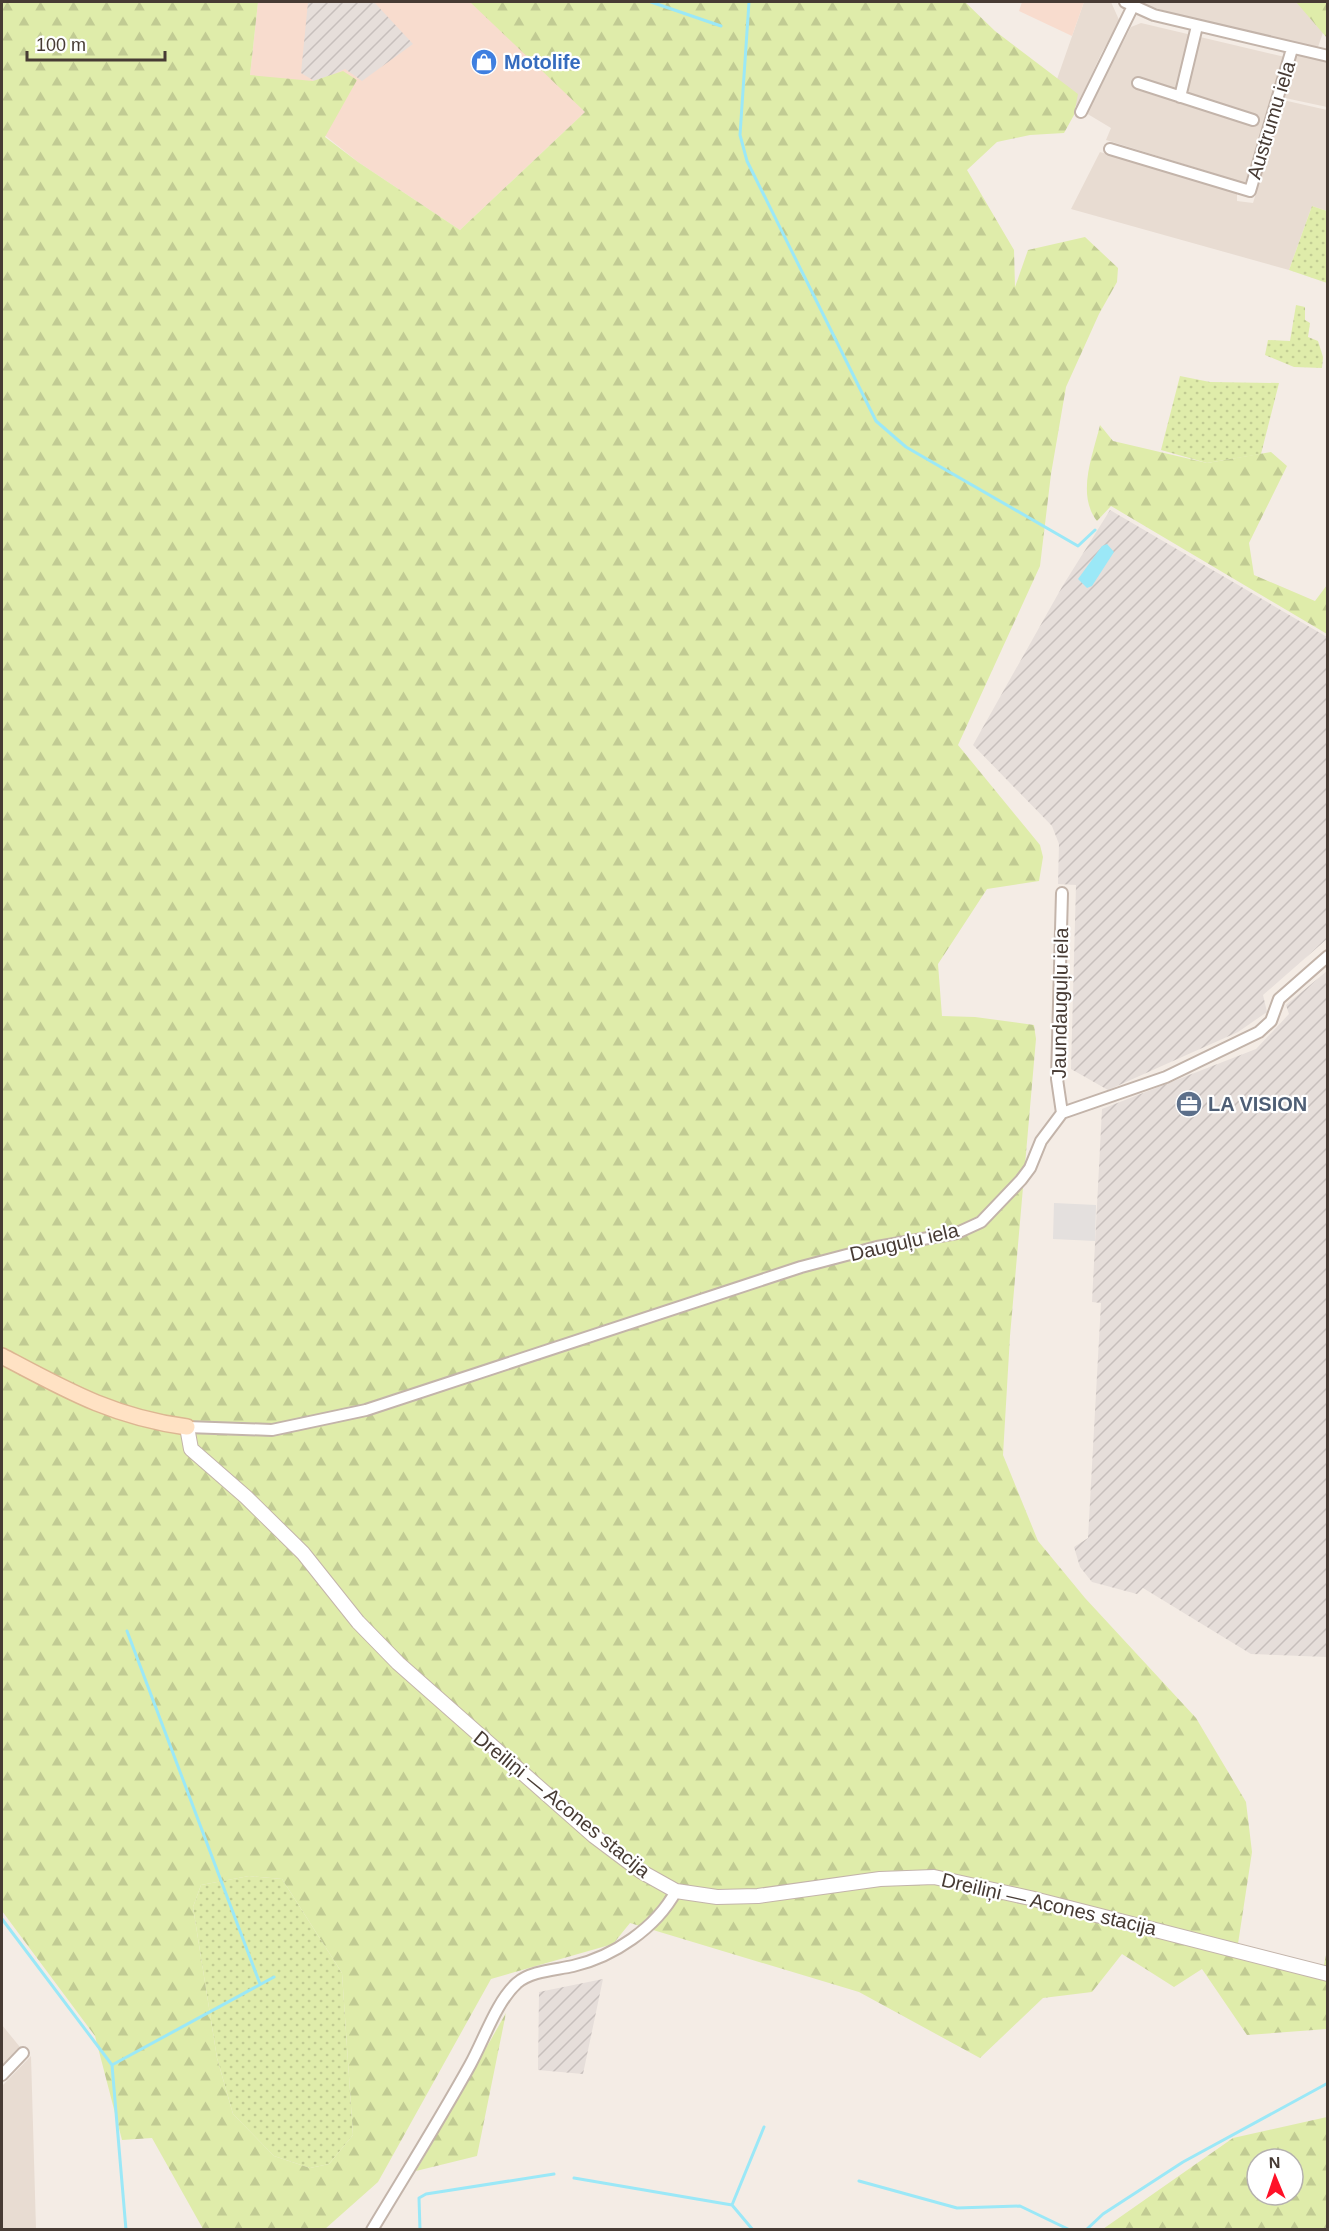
<svg xmlns="http://www.w3.org/2000/svg" width="1329" height="2231" viewBox="0 0 1329 2231" font-family="Helvetica,sans-serif">
	<style>
		.residential { fill: #e8dcd2 }
		.commercial { fill: #f8dcce }
		.industrial { fill: url(#industrial-furrows) }
		.grass { fill: url(#grass-dots) }
		.forest { fill: url(#forest-firs); fill-rule: evenodd }
		.parking { fill: #e4e0de }
		.water { fill: #9be8f7 }
		.lines { fill: none; stroke-linecap: round; stroke-linejoin: round }
		.stream { stroke: #9be8f7; stroke-width: 3 }
		.minor-casing { stroke: #c3b4aa; stroke-width: 14 }
		.tertiary-casing { stroke: #c3b4aa; stroke-width: 16 }
		.secondary-casing { stroke: #dcb692; stroke-width: 18 }
		.minor { stroke: #fff; stroke-width: 10 }
		.tertiary { stroke: #fff; stroke-width: 14 }
		.secondary { stroke: #ffe2c4; stroke-width: 15 }
		.labels { text-anchor: middle; stroke-width: 4.5; stroke-linejoin: round; paint-order: stroke }
		.shop-label { font-size: 20px; font-weight: bold; fill: #366cbe; stroke: #fff; text-anchor: start }
		.street-label { font-size: 20px; fill: #473b34; stroke: #fff }
		.service-label { font-size: 20px; font-weight: bold; fill: #4e5e75; stroke: #fff; text-anchor: start }
	</style>
	<defs>
		<pattern id="industrial-furrows" width="10" height="10" patternUnits="userSpaceOnUse" patternTransform="scale(1.5)"><rect width="10" height="10" fill="#e6deda"/><path d="M-1 1l2-2M0 10L10 0M9 11l2-2" fill="none" stroke="#c7bfbc"/></pattern>
		<pattern id="grass-dots" width="8" height="8" patternUnits="userSpaceOnUse" patternTransform="scale(1.5)"><rect width="8" height="8" fill="#dfecaa"/><path d="M2 2h.1M6 6h.1" fill="none" stroke="#c1cb93" stroke-width="1.8" stroke-linecap="round"/></pattern>
		<pattern id="forest-firs" width="22" height="20" patternUnits="userSpaceOnUse" patternTransform="scale(1.5)"><rect width="22" height="20" fill="#dfecaa"/><path d="M5 1l3.5 6h-7zM16 11l3.5 6h-7z" fill="#c1cb93"/></pattern>
	</defs>
	<rect width="100%" height="100%" fill="#f4ece5"/>
	<!-- residential -->
	<path class="residential" d="M 1084,2 L 1111,2 L 1120,22 L 1102,52 L 1077,106 L 1049,102 Z
		M 1137,2 L 1323,2 L 1327,21 L 1318,47 L 1203,23 Z
		M 1141,23 L 1285,57 L 1245,183 L 1106,140 L 1111,128 L 1086,113 L 1131,27 Z
		M 1296,52 L 1327,59 L 1327,107 L 1285,98 Z
		M 1283,100 L 1327,110 L 1327,211 L 1312,206 L 1289,270 L 1071,209 L 1100,152 L 1237,192 L 1237,201 L 1253,203 L 1261,177 L 1257,176 Z
		M 2,2025 L 24,2052 L 2,2075 Z
		M 31,2056 L 36,2229 L 2,2229 L 2,2086 Z"/>
	<!-- commercial -->
	<path class="commercial" d="M 258,2 L 481,2 L 585,112 L 460,230 L 358,162 L 250,75 Z
		M 1022,2 L 1084,2 L 1072,36 L 1019,11 Z"/>
	<!-- industrial -->
	<path class="industrial" d="M 308,2 L 374,2 L 413,44 L 362,81 L 345,69 L 316,82 L 301,73 Z
		M 1110,510 L 1327,637 L 1327,939 L 1263,995 L 1267,1012 L 1238,1032 L 1108,1090 L 1071,1069 L 1076,885 L 1058,884 L 1059,844 L 1052,826 L 973,745 L 1062,587 Z
		M 1327,971 L 1327,1657 L 1251,1654 L 1143,1588 L 1137,1594 L 1092,1582 L 1080,1567 L 1074,1547 L 1088,1538 L 1101,1303 L 1092,1302 L 1102,1109 L 1256,1049 L 1289,1014 L 1286,1005 Z
		M 603,1979 L 583,2074 L 538,2070 L 539,1992 Z"/>
	<!-- grass -->
	<path class="grass" d="M 1312,206 L 1327,211 L 1327,283 L 1289,270 Z
		M 1296,305 L 1305,307 L 1305,320 L 1310,323 L 1308,337 L 1318,341 L 1323,357 L 1322,368 L 1294,367 L 1265,355 L 1268,340 L 1290,341 Z
		M 1180,376 L 1210,382 L 1279,383 L 1261,454 L 1207,463 L 1161,450 Z
		M 249,1876 L 282,1879 L 342,1973 L 353,2135 L 329,2164 L 310,2168 L 274,2156 L 233,2114 L 217,2058 L 193,1907 L 201,1885 Z"/>
	<!-- forest -->
	<path class="forest" d="M 2,2 L 258,2 L 250,75 L 313,81 L 343,71 L 357,80 L 325,137 L 358,162 L 460,230 L 585,112 L 470,2 L 965,2 L 995,31 L 1078,94 L 1074,115 L 1064,133 L 1030,135 L 997,142 L 967,170 L 1014,250 L 1015,287 L 1028,250 L 1085,237 L 1118,268 L 1117,282 L 1099,314 L 1066,387 L 1051,474 L 1040,566 L 958,745 L 1040,845 L 1043,857 L 1039,881 L 987,889 L 938,964 L 942,1016 L 975,1017 L 1034,1025 L 1036,1039 L 1010,1336 L 1003,1455 L 1038,1541 L 1085,1598 L 1196,1718 L 1246,1802 L 1252,1852 L 1236,1957 L 1322,1975 L 1327,1950 L 1327,2029 L 1247,2035 L 1202,1969 L 1174,1987 L 1122,1954 L 1092,1992 L 1043,1998 L 980,2058 L 859,1992 L 630,1923 L 613,1944 L 491,1979 L 378,2182 L 325,2229 L 203,2229 L 152,2138 L 122,2140 L 95,2036 L 2,1911 ZM 249,1876 L 282,1879 L 342,1973 L 353,2135 L 329,2164 L 310,2168 L 274,2156 L 233,2114 L 217,2058 L 193,1907 L 201,1885 Z
		M 1296,2 L 1327,2 L 1327,38 Z
		M 1100,425 L 1113,441 L 1207,463 L 1271,452 L 1287,466 L 1249,543 L 1254,575 L 1315,601 L 1327,585 L 1327,634 L 1111,506 L 1097,521 C 1076,494 1093,455 1100,425 Z
		M 506,2013 L 477,2156 L 416,2171 Z
		M 1327,2117 L 1327,2229 L 1103,2229 L 1233,2138 ZM 1257,2159 L 1293,2159 L 1293,2195 L 1257,2195 Z"/>
	<!-- parking -->
	<path class="parking" d="M 1054,1203 L 1096,1205 L 1095,1241 L 1053,1239 Z"/>
	<!-- water -->
	<path class="water" d="M 1107,544 L 1114,552 L 1092,586 L 1087,588 L 1078,579 L 1102,546 Z"/>
	<g class="lines">
		<!-- stream -->
		<path class="stream" d="M 651,2 L 721,26
			M 749,2 L 740,135 L 747,161 L 876,421 L 906,447 L 1078,546 L 1095,530
			M 127,1631 L 260,1984
			M 2,1919 L 112,2065 L 126,2230
			M 112,2065 L 274,1977
			M 574,2178 L 732,2205 L 753,2230
			M 859,2181 L 957,2208 L 1020,2206 L 1070,2230
			M 732,2205 L 764,2127
			M 420,2230 L 419,2198 L 426,2194 L 554,2174
			M 1086,2230 L 1103,2214 L 1183,2162 L 1328,2083"/>
		<defs>
			<path id="minor" d="M 1125,2 L 1154,15 L 1328,56
				M 1138,83 L 1253,120
				M 1180,97 L 1197,26
				M 1081,112 L 1133,6
				M 1110,149 L 1250,191 L 1292,49
				M 1062,1113 L 1057,1079 L 1062,893
				M 187,1427 L 272,1430 L 366,1410 L 801,1267 L 877,1247 L 957,1233 L 981,1222 L 1021,1180 L 1030,1168 L 1041,1141 L 1062,1113 L 1166,1077 L 1259,1032 L 1271,1021 L 1279,999 L 1328,956
				M 2,2075 L 23,2053
				M 372,2230 C 405,2175 439,2121 470,2065 C 484,2040 496,2002 517,1983 C 531,1971 555,1970 573,1966 C 613,1957 656,1928 676,1891"/>
			<path id="tertiary" d="M 187,1427 L 191,1449 L 246,1497 L 303,1553 L 358,1622 L 398,1663 L 594,1836 L 642,1872 L 676,1891 L 717,1897 L 758,1896 L 880,1879 L 934,1877 L 1030,1898 L 1328,1974"/>
			<path id="secondary" d="M 2,1356 C 66,1390 113,1417 187,1427"/>
		</defs>
		<!-- minor casing -->
		<use href="#minor" class="minor-casing"/>
		<!-- tertiary casing -->
		<use href="#tertiary" class="tertiary-casing"/>
		<!-- secondary casing -->
		<use href="#secondary" class="secondary-casing"/>
		<!-- minor -->
		<use href="#minor" class="minor"/>
		<!-- tertiary -->
		<use href="#tertiary" class="tertiary"/>
		<!-- secondary -->
		<use href="#secondary" class="secondary"/>
	</g>
	<!-- icons -->
	<defs>
		<symbol id="shop-disc" viewBox="-11 -11 22 22"><circle r="9.5" fill="#3f7fe0" stroke="#fff"/><path d="M-5-2.5h2.3a2.7 3.5 0 0 1 5.4 0H5L5.5 6h-11ZM-1.5-2.5h3a1.5 2.3 0 0 0-3 0Z" fill="#fff"/></symbol>
		<symbol id="office-disc" viewBox="-11 -11 22 22"><circle r="9.5" fill="#5c6f8a" stroke="#fff"/><path d="M-6-3h4V-5.5h4V-3h4V5H-6ZM-1-4.5V-3h2v-1.5ZM-6 0V1H6V0Z" fill="#fff"/></symbol>
	</defs>
	<g fill-rule="evenodd">
		<use href="#shop-disc" x="469" y="47" width="30" height="30"/>
		<use href="#office-disc" x="1174" y="1089" width="30" height="30"/>
	</g>
	<g class="labels">
		<!-- shop labels -->
		<g class="shop-label">
			<text x="504" y="69">Motolife</text>
		</g>
		<!-- street labels -->
		<g class="street-label">
			<text transform="translate(1271 120) rotate(-73)" y="7">Austrumu iela</text>
			<text transform="translate(1060 1003) rotate(-89)" y="7">Jaundauguļu iela</text>
			<text transform="translate(904 1242) rotate(-13)" y="7">Dauguļu iela</text>
			<text transform="translate(562 1804) rotate(39)" y="7">Dreiliņi — Acones stacija</text>
			<text transform="translate(1049 1904) rotate(13)" y="7">Dreiliņi — Acones stacija</text>
		</g>
		<!-- service labels -->
		<g class="service-label">
			<text x="1208" y="1111">LA VISION</text>
		</g>
	</g>
	<!-- border -->
	<rect width="1329" height="2231" fill="none" stroke="#473b34" stroke-width="6"/>
	<!-- north arrow -->
	<g transform="translate(1275 2177) rotate(358)"><circle r="28" fill="#ffffff" stroke="#b5b1ae" stroke-width="1.5"/>
	<path d="M0-4.5L10 22L0 15L-10 22Z" fill="#ff1128"/>
	<text y="-9" font-size="16" font-weight="bold" text-anchor="middle" fill="#473b34">N</text>
	</g>
	<!-- scale -->
	<path d="M27 51v9h138v-9" fill="none" stroke="#473b34" stroke-width="3"/>
	<text x="36" y="51" font-size="18" fill="#473b34" stroke="#ffffff" stroke-width="4.5" paint-order="stroke">100 m</text>
</svg>
